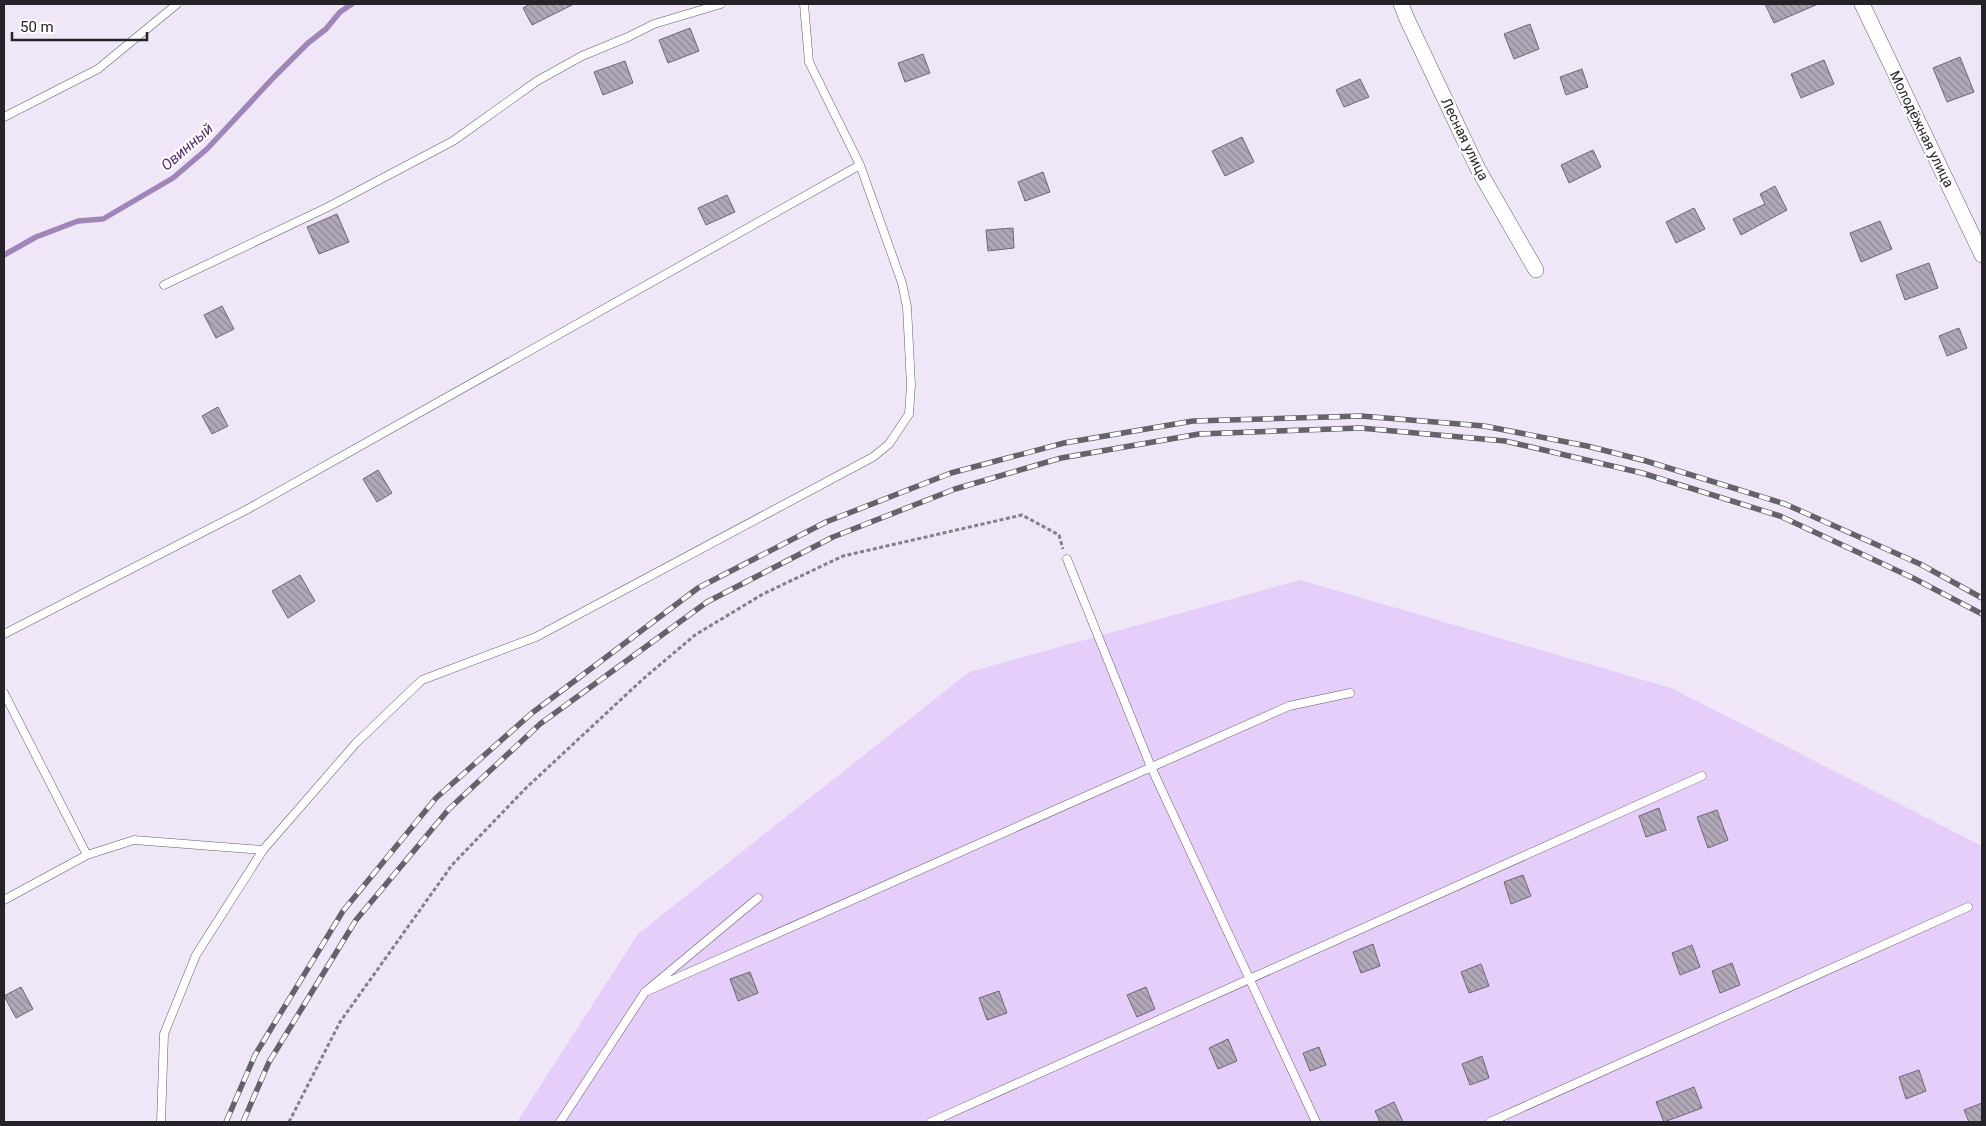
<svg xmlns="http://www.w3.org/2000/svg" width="1986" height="1126" viewBox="0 0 1986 1126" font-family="Roboto,sans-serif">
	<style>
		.garden { fill: #e5cefa }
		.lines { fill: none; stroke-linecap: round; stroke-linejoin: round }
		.stream { stroke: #a085b8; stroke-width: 5.5 }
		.building { fill: url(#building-back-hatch); stroke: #6e6775 }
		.lane-casing { stroke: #645d6a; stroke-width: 9 }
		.street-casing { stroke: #645d6a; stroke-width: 16 }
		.path { stroke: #847f89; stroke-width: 3; stroke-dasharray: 4 2.5; stroke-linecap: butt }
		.lane { stroke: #fff; stroke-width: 8 }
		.street { stroke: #fff; stroke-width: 15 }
		.rail-casing { stroke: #66616a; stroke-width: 5.5 }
		.rail { stroke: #fff; stroke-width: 4; stroke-dasharray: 11; stroke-linecap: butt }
		.labels { text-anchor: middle; stroke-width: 4.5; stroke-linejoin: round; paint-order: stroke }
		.street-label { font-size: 14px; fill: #252228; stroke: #fff }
		.water-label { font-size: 15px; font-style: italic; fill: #582879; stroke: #fff }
	</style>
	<defs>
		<pattern id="building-back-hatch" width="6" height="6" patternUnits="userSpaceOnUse" patternTransform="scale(1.25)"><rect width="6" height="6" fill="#b0a8b7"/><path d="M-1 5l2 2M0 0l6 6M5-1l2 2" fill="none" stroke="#8f8895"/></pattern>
	</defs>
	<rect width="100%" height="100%" fill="#efe7f7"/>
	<!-- garden -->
	<path class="garden" d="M 1300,580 L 1671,688 L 1982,846 L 1982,1122 L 517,1122 L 638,934 L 969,672 Z"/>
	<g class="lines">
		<!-- stream -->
		<path class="stream" d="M 4,255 L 36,237 L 78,221 L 103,219 L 173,178 L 207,149 L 274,77 L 308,43 L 326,29 L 340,12 L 352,4"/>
	</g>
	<!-- building -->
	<path class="building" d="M 530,4 L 574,4 L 532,25 L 523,8 Z
		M 1765,4 L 1818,4 L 1774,23 Z
		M 1530,24 L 1539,49 L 1514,59 L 1504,34 Z
		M 690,28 L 699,51 L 668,63 L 659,40 Z
		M 923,54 L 930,73 L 905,82 L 898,63 Z
		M 1960,57 L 1974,92 L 1947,102 L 1933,68 Z
		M 1824,60 L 1834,84 L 1801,98 L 1791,74 Z
		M 625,61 L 633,83 L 603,95 L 594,72 Z
		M 1582,69 L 1588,87 L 1566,95 L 1560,77 Z
		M 1360,79 L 1369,97 L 1344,107 L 1336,90 Z
		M 1242,137 L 1254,162 L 1225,176 L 1212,151 Z
		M 1593,150 L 1601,167 L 1569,183 L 1561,165 Z
		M 1043,172 L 1050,192 L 1025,201 L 1018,182 Z
		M 1775,186 L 1787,210 L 1741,235 L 1733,219 L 1765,204 L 1760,194 Z
		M 727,195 L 735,212 L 706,225 L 698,208 Z
		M 1694,208 L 1705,229 L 1676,243 L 1666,222 Z
		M 337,214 L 349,242 L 319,254 L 307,227 Z
		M 1880,221 L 1892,249 L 1861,262 L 1850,233 Z
		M 1013,228 L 1014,248 L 988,251 L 986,230 Z
		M 1929,263 L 1938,288 L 1905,300 L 1896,275 Z
		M 222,306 L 234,329 L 216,338 L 204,315 Z
		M 1959,328 L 1967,348 L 1947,356 L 1939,336 Z
		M 218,407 L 228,426 L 212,434 L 202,416 Z
		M 378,470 L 392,493 L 377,502 L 363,479 Z
		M 300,575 L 315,601 L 288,618 L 272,591 Z
		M 1659,808 L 1666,830 L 1646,837 L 1639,816 Z
		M 1717,810 L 1728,840 L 1708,848 L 1697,817 Z
		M 1523,875 L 1531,896 L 1511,904 L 1504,882 Z
		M 1373,944 L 1380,966 L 1361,973 L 1353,952 Z
		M 1692,945 L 1700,967 L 1680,975 L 1672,953 Z
		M 1732,963 L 1740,985 L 1720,993 L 1712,971 Z
		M 1481,964 L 1489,986 L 1469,993 L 1461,972 Z
		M 750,972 L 758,993 L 738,1001 L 730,979 Z
		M 21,987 L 33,1009 L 16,1018 L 4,996 Z
		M 1146,987 L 1155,1009 L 1137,1017 L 1127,995 Z
		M 999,991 L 1007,1013 L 987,1020 L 979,998 Z
		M 1228,1039 L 1237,1061 L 1218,1069 L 1209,1048 Z
		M 1319,1047 L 1326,1065 L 1310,1071 L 1303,1053 Z
		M 1482,1056 L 1489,1078 L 1470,1085 L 1462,1064 Z
		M 1919,1070 L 1926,1091 L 1906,1099 L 1899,1077 Z
		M 1694,1087 L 1702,1108 L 1664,1122 L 1656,1102 Z
		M 1394,1102 L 1403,1122 L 1380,1122 L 1375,1111 Z
		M 1982,1103 L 1982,1122 L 1969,1122 L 1964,1110 Z"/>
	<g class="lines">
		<defs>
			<path id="lane" d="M 4,117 L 98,69 L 177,4
				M 164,285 L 328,207 L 453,141 L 537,81 L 582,56 L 628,37 L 654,24 L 721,4
				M 1067,559 L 1151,767 L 1316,1122
				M 4,634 L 248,509 L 860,165
				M 4,693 L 87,855
				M 4,900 L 87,855 L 134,840 L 263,850
				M 645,992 L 1289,706 L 1350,693
				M 161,1122 L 164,1034 L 196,955 L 263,850 L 356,743 L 422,680 L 536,637 L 873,457 L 889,444 L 909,414 L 911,385 L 907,307 L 902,283 L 860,165 L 809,62 L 804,4
				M 560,1122 L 645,992 L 758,898
				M 931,1122 L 1702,776
				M 1490,1122 L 1968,907"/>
			<path id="street" d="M 1401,4 L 1407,19 L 1478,169 L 1536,270
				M 1862,4 L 1982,255"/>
		</defs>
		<!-- lane casing -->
		<use href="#lane" class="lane-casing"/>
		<!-- street casing -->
		<use href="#street" class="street-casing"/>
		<!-- path -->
		<path class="path" d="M 289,1122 L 340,1022 L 452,865 L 526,788 L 643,679 L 695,635 L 763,594 L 843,556 L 1022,515 L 1059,535 L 1063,549"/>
		<!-- lane -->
		<use href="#lane" class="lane"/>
		<!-- street -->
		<use href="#street" class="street"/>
		<defs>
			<path id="rail" d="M 226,1122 L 255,1055 L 343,911 L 436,798 L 532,713 L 698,588 L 826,522 L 951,473 L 1064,443 L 1193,421 L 1361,416 L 1484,426 L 1587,446 L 1646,461 L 1785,504 L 1920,564 L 1982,598
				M 243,1122 L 269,1062 L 356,920 L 449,809 L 540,724 L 707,602 L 833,537 L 955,489 L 1061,458 L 1199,434 L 1360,428 L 1505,441 L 1642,473 L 1780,516 L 1913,578 L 1982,614"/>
		</defs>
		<!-- rail casing -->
		<use href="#rail" class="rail-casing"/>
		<!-- rail -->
		<use href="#rail" class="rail"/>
	</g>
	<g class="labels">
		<!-- street labels -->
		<g class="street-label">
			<text transform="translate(1922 129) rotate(64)" y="5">Молодёжная улица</text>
			<text transform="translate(1465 139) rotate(64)" y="5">Лесная улица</text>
		</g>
		<!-- water labels -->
		<g class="water-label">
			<text transform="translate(187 147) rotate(-41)" y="5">Овинный</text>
		</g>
	</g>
	<!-- border -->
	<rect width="1986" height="1126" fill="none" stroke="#252228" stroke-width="10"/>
	<!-- scale -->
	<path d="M12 32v8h135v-8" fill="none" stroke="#252228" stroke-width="2.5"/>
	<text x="20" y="32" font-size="15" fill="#252228" stroke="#ffffff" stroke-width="4" paint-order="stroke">50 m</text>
</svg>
